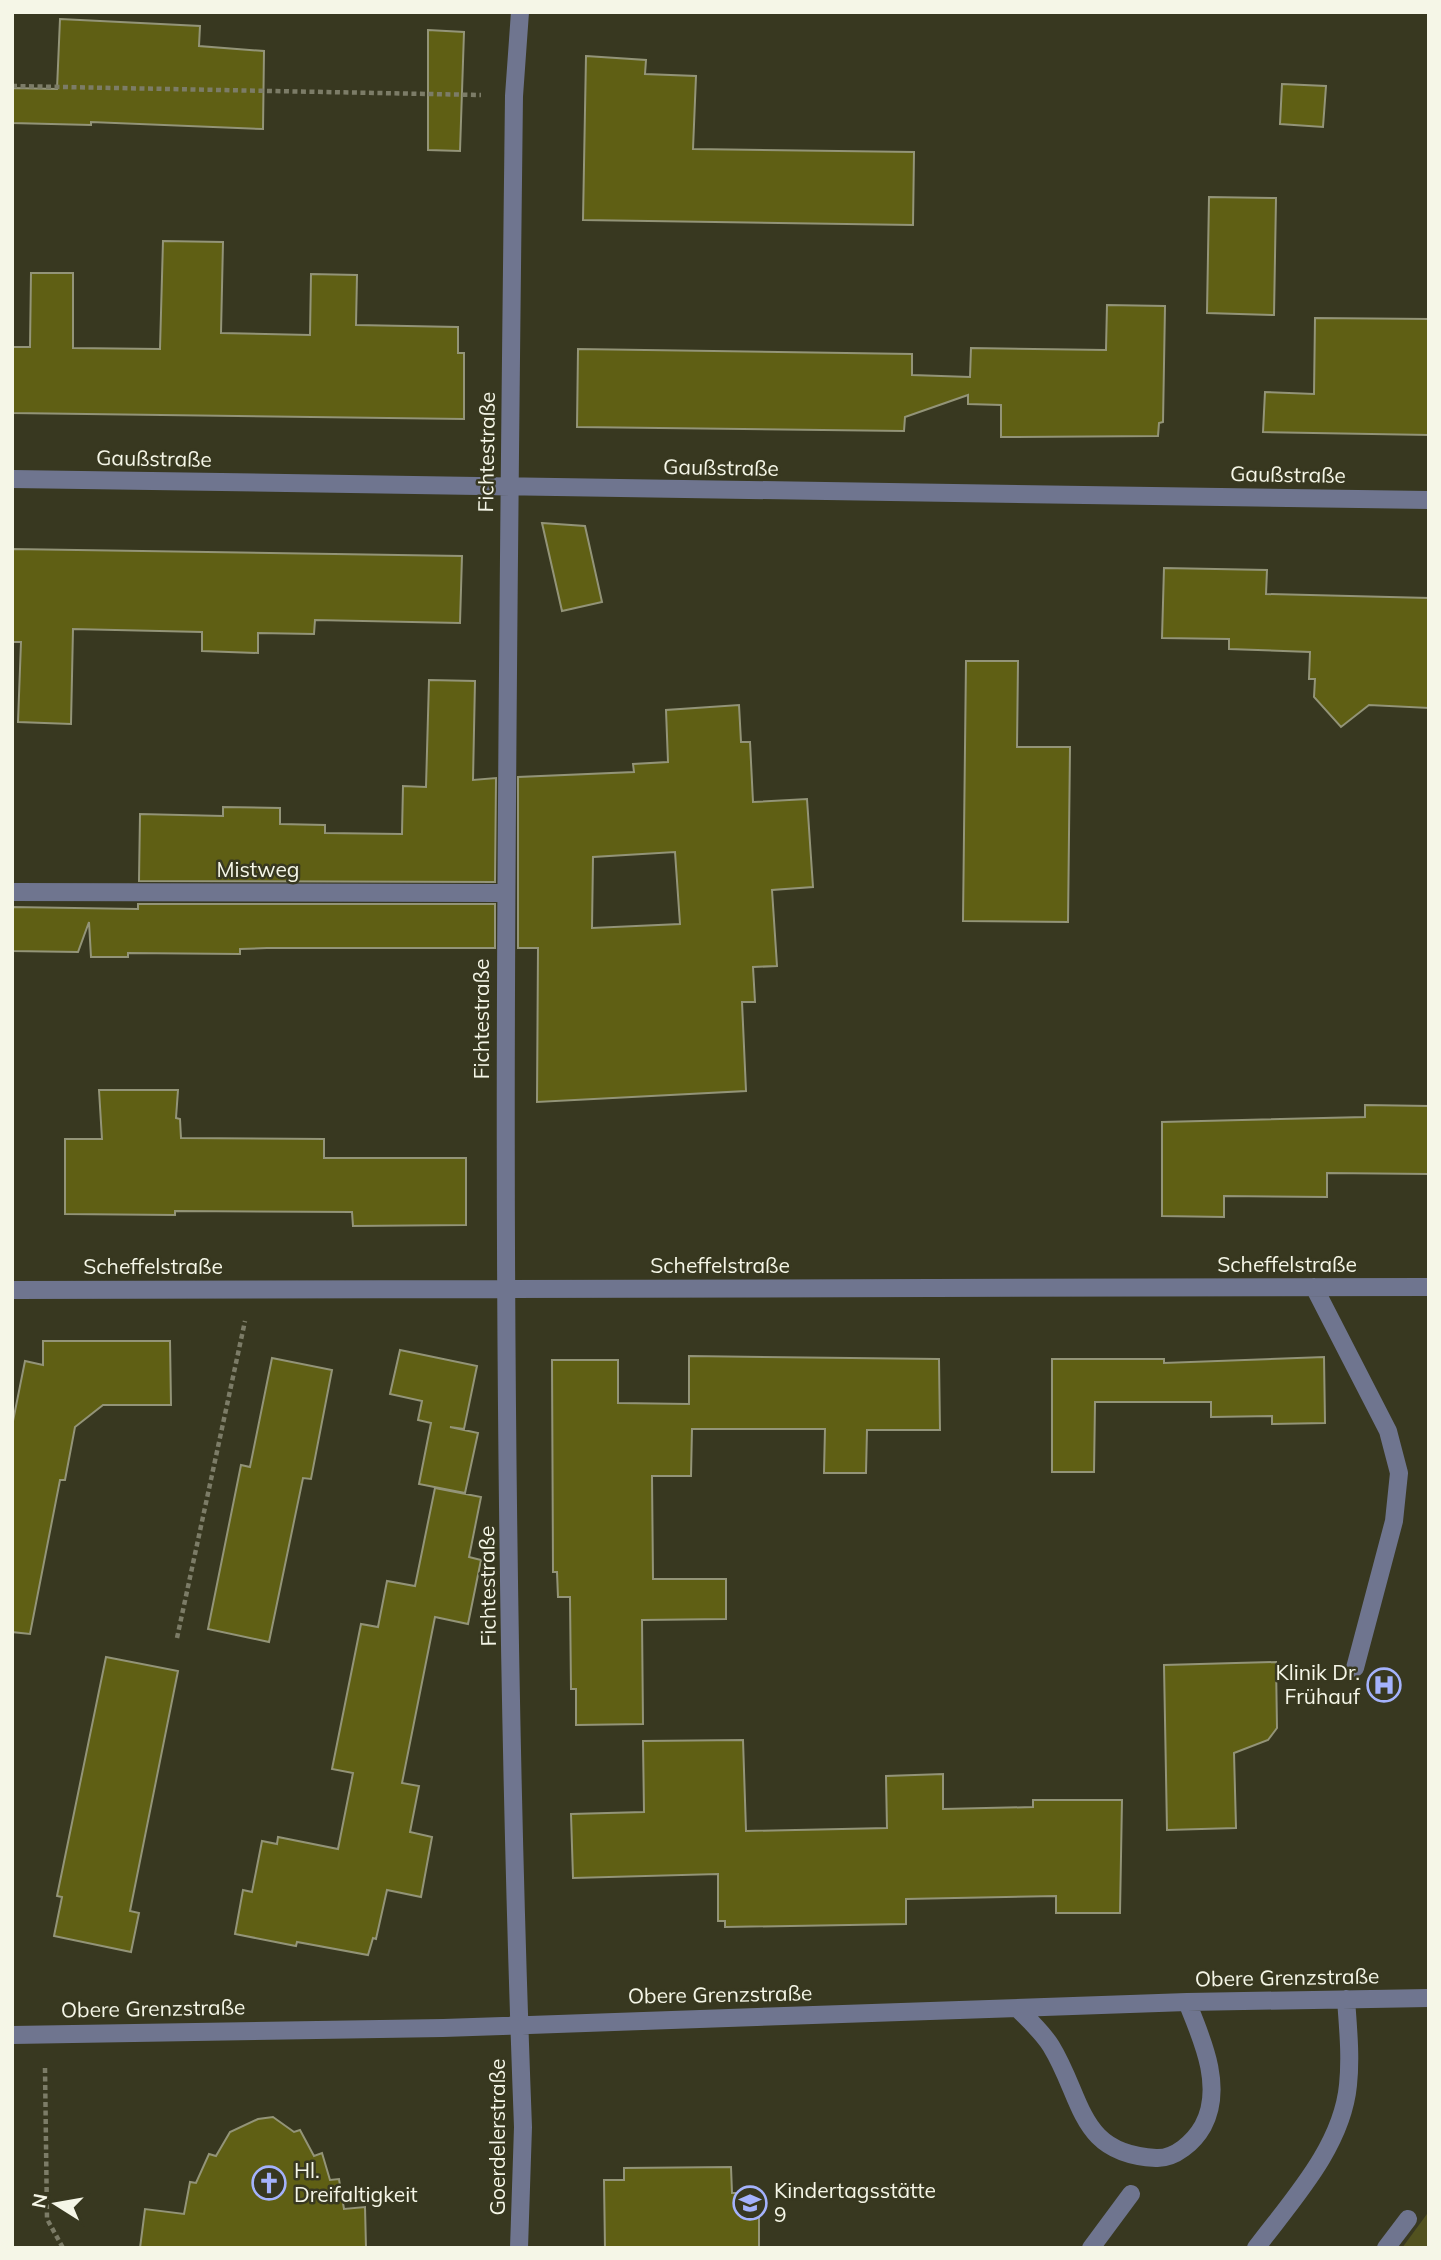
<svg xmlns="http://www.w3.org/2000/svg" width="1441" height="2260" viewBox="0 0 1441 2260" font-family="Mulish,sans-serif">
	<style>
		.green { fill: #52521f }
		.building { fill: #5f5f14; stroke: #939478; stroke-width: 2; fill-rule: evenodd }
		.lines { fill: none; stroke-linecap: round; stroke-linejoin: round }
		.path { stroke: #7c7c67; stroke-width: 4.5; stroke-dasharray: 5 3.5; stroke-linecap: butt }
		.minor { stroke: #6f758f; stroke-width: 18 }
		.labels { text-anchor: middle; stroke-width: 5; stroke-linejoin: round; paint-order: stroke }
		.street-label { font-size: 21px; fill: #f5f6e7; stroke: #383820 }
		.poi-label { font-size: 21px; fill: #f5f6e7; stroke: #383820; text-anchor: start }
	</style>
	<rect width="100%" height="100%" fill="#383820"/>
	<!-- green -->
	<path class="green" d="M 1429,2213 L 1429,2248 L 1402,2248 L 1427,2214 Z"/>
	<!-- building -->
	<path class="building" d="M 60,19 L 200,26 L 199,46 L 264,51 L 263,129 L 91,122 L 91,125 L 12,123 L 12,88 L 57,89 Z
		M 428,30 L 464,32 L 460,151 L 428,150 Z
		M 586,56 L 646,60 L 645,74 L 696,76 L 693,149 L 914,152 L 913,225 L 583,220 Z
		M 1282,84 L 1326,86 L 1323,127 L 1280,124 Z
		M 1209,197 L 1276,198 L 1274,315 L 1207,313 Z
		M 163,241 L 223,242 L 221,333 L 310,335 L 311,274 L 357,275 L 356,325 L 458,327 L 458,353 L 464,353 L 464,419 L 12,413 L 12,347 L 30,347 L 31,273 L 73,273 L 73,348 L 160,349 Z
		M 1107,305 L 1165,306 L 1163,422 L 1159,423 L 1158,436 L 1001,437 L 1001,405 L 968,404 L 968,395 L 905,417 L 904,431 L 577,427 L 578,349 L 912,354 L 912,375 L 970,377 L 971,348 L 1106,350 Z
		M 1315,318 L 1429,319 L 1429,435 L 1263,432 L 1265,392 L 1314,394 Z
		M 542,523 L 585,526 L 602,602 L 562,611 Z
		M 12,549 L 462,556 L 460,623 L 315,620 L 314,634 L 258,633 L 258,653 L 202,651 L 202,632 L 73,629 L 71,724 L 18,722 L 21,642 L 12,642 Z
		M 1164,568 L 1267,570 L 1266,594 L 1429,598 L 1429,708 L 1369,705 L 1341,727 L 1314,697 L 1315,679 L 1309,679 L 1310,652 L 1229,649 L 1229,639 L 1162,638 Z
		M 966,661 L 1018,661 L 1017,747 L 1070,747 L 1068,922 L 963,921 Z
		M 429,680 L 475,681 L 473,780 L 496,778 L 495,882 L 139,881 L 140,814 L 223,816 L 223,807 L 280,808 L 280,824 L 325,825 L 325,833 L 402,834 L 403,786 L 426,787 Z
		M 739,705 L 741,742 L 750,742 L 753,802 L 807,799 L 813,887 L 772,890 L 777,966 L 753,967 L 755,1002 L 742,1002 L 746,1091 L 537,1102 L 538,948 L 518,948 L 518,777 L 634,772 L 633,764 L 668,762 L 666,710 ZM 675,852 L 680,924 L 592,928 L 593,857 Z
		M 138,904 L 495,904 L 495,948 L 267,948 L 240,949 L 240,954 L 128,953 L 128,957 L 91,957 L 89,922 L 78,952 L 12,951 L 12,907 L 138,909 Z
		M 99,1090 L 178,1090 L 176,1118 L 180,1119 L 181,1138 L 324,1139 L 324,1158 L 466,1158 L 466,1225 L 353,1226 L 352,1212 L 175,1211 L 175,1215 L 65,1214 L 65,1139 L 102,1139 Z
		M 1365,1105 L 1429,1106 L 1429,1174 L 1327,1173 L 1327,1197 L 1224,1196 L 1224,1217 L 1162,1216 L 1162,1122 L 1365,1117 Z
		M 43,1341 L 170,1341 L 171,1405 L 103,1405 L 75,1427 L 65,1480 L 60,1480 L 30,1634 L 12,1632 L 12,1426 L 25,1361 L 43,1365 Z
		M 400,1350 L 477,1366 L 464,1429 L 450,1427 L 478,1433 L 465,1493 L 419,1484 L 431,1423 L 418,1420 L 422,1401 L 390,1394 Z
		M 689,1356 L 939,1359 L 940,1430 L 867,1430 L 866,1473 L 824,1473 L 825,1429 L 692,1429 L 691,1476 L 652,1476 L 653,1579 L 726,1579 L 726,1619 L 642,1620 L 643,1724 L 576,1725 L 576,1689 L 571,1689 L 570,1597 L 558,1597 L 557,1572 L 553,1572 L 552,1360 L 618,1360 L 618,1403 L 689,1404 Z
		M 1324,1357 L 1325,1423 L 1272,1424 L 1272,1416 L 1211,1417 L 1211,1402 L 1095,1402 L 1094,1472 L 1052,1472 L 1052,1359 L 1164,1359 L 1164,1363 Z
		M 272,1358 L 332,1370 L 311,1479 L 303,1478 L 269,1642 L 208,1629 L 241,1465 L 250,1467 Z
		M 435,1488 L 481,1497 L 469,1557 L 481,1560 L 468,1624 L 435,1617 L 402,1783 L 419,1786 L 410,1832 L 432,1837 L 421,1897 L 387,1890 L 376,1939 L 373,1938 L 368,1955 L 297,1942 L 296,1946 L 235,1934 L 243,1890 L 252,1892 L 262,1841 L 277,1844 L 278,1837 L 338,1849 L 353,1773 L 332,1769 L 361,1624 L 378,1627 L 387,1581 L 415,1586 Z
		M 106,1657 L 178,1671 L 130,1911 L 139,1913 L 131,1952 L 54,1936 L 62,1897 L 57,1896 Z
		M 1276,1662 L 1277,1728 L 1268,1740 L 1234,1753 L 1236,1828 L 1167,1830 L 1164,1665 Z
		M 743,1740 L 746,1831 L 887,1828 L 886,1776 L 943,1774 L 943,1809 L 1033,1807 L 1033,1800 L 1122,1800 L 1120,1913 L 1056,1913 L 1056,1896 L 906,1899 L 906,1924 L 725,1927 L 725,1921 L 718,1921 L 718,1874 L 573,1878 L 571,1814 L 644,1812 L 643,1741 Z
		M 273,2117 L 294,2132 L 300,2130 L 314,2156 L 322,2153 L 330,2180 L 339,2179 L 344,2209 L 365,2207 L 366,2248 L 140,2248 L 145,2209 L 184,2214 L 190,2182 L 196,2183 L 209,2154 L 216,2156 L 230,2132 L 258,2119 Z
		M 731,2167 L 732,2193 L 759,2193 L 759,2248 L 605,2248 L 604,2180 L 624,2180 L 624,2168 Z"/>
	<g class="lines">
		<!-- path -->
		<path class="path" d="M 12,86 L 481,95
			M 177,1638 L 245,1321
			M 45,2068 L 47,2219 L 63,2248"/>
		<!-- minor -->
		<path class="minor" d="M 12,479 L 1429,500
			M 12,892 L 504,893
			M 1314,1287 L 1388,1431 L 1399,1473 L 1394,1521 L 1355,1668
			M 12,1290 L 1429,1287
			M 1019,2010 C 1030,2021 1043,2033 1051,2046 C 1084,2100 1078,2154 1156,2158 C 1175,2159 1194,2142 1203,2126 C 1224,2087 1202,2039 1187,2002
			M 12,2035 L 443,2028 L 1187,2002 L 1429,1998
			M 519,2248 L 523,2127 C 497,1450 506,773 514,96 L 520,12
			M 1091,2248 L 1131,2194
			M 1256,2248 C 1292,2200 1342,2147 1348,2085 C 1351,2056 1348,2028 1346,1999
			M 1386,2248 L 1408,2219"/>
	</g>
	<!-- icons -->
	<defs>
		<symbol id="hospital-ring" viewBox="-11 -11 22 22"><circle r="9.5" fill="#383820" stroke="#a4b2fc" stroke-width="1.5"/><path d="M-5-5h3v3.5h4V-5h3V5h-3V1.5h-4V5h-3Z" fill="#a4b2fc"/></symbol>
		<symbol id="church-ring" viewBox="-11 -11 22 22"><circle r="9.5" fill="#383820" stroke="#a4b2fc" stroke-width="1.5"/><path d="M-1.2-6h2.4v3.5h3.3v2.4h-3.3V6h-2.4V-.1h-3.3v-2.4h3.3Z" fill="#a4b2fc"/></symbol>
		<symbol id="school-ring" viewBox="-11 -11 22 22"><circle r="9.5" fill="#383820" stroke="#a4b2fc" stroke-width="1.5"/><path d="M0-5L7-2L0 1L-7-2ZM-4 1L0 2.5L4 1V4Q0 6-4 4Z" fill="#a4b2fc"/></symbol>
	</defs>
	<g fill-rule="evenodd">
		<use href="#hospital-ring" x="1365" y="1666" width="38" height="38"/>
		<use href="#church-ring" x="250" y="2164" width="38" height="38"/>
		<use href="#school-ring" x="731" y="2184" width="38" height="38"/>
	</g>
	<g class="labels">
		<!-- street labels -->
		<g class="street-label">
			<text transform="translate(487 452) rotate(-89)" y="7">Fichtestraße</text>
			<text transform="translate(154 459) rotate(1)" y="7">Gaußstraße</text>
			<text transform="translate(721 468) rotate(1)" y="7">Gaußstraße</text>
			<text transform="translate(1288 475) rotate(1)" y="7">Gaußstraße</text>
			<text x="258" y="877">Mistweg</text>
			<text transform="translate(482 1019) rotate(-90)" y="7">Fichtestraße</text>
			<text x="1287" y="1272">Scheffelstraße</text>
			<text x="720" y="1273">Scheffelstraße</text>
			<text x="153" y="1274">Scheffelstraße</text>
			<text transform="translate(488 1586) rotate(-91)" y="7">Fichtestraße</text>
			<text transform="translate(1287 1978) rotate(-1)" y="7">Obere Grenzstraße</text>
			<text transform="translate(720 1995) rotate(-1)" y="7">Obere Grenzstraße</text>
			<text transform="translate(153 2009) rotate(-1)" y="7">Obere Grenzstraße</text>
			<text transform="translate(498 2137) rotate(-90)" y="7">Goerdelerstraße</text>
		</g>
		<!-- poi labels -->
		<g class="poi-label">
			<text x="1360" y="1680" text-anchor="end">Klinik Dr.<tspan x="1360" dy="24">Frühauf</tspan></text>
			<text x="294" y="2178">Hl.<tspan x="294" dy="24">Dreifaltigkeit</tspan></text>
			<text x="774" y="2198">Kindertagsstätte<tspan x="774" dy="24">9</tspan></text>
		</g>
	</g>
	<!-- border -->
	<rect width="1441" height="2260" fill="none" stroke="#f5f6e7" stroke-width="28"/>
	<!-- north arrow -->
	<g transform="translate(56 2204) rotate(281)" stroke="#383820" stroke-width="5" paint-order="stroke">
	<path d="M0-5L12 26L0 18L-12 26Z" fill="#f5f6e7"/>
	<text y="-10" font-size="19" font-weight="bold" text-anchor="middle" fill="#f5f6e7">N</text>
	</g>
</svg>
